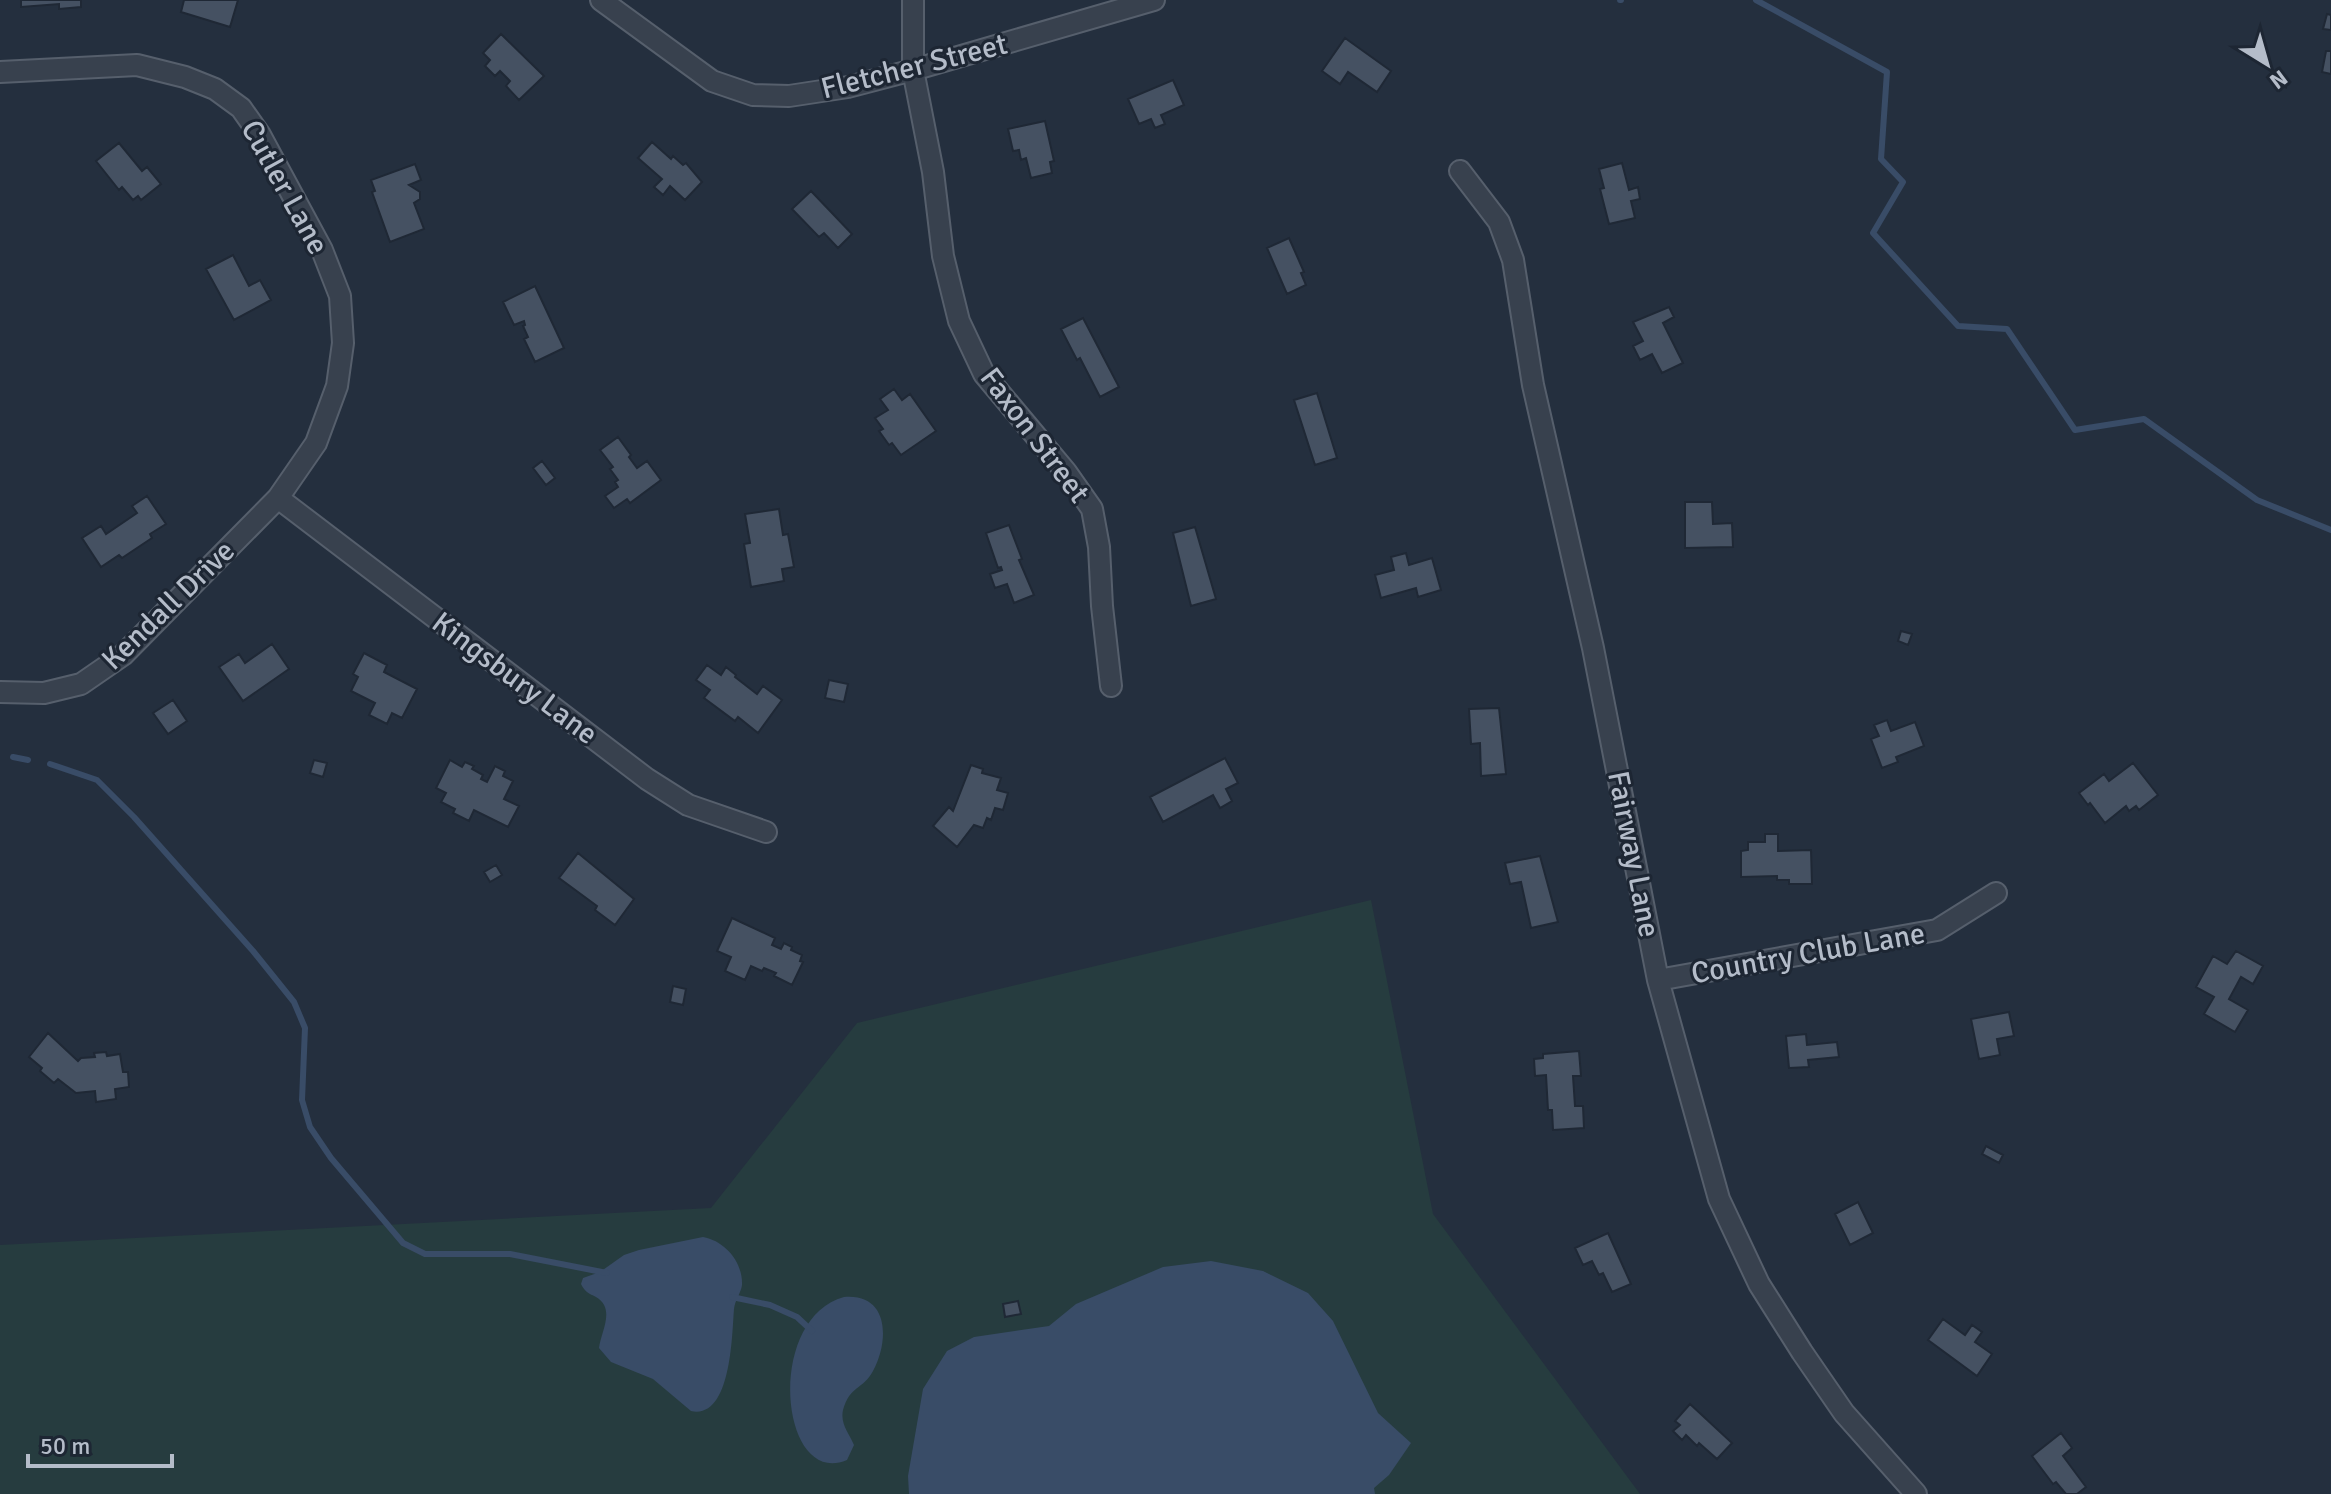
<svg xmlns="http://www.w3.org/2000/svg" width="2331" height="1494" viewBox="0 0 2331 1494" font-family="Signika,sans-serif">
	<style>
		.green { fill: #263c3f }
		.water { fill: #394c67 }
		.lines { fill: none; stroke-linecap: round; stroke-linejoin: round }
		.stream { stroke: #394c67; stroke-width: 6 }
		.building { fill: #455162; stroke: #1f2835; stroke-width: 2 }
		.minor-casing { stroke: #565f6c; stroke-width: 24 }
		.minor { stroke: #38414e; stroke-width: 20 }
		.labels { text-anchor: middle; stroke-width: 6; stroke-linejoin: round; paint-order: stroke }
		.street-label { font-size: 30px; fill: #b4bcc9; stroke: #1d2633 }
	</style>
	<rect width="100%" height="100%" fill="#242f3e"/>
	<!-- green -->
	<path class="green" d="M 1371,900 L 1433,1214 L 1640,1494 L 0,1494 L 0,1245 L 711,1208 L 857,1023 Z"/>
	<!-- water -->
	<path class="water" d="M 703,1237 C 725,1241 743,1262 742,1285 C 741,1293 735,1300 734,1309 C 732,1332 732,1420 691,1411 L 653,1379 L 611,1362 L 599,1348 C 601,1331 616,1309 596,1297 C 588,1293 585,1292 581,1284 L 583,1278 L 600,1272 L 624,1255 L 639,1250 Z
		M 1211,1261 L 1263,1271 L 1308,1293 L 1333,1321 L 1378,1413 L 1411,1443 L 1389,1475 L 1374,1488 L 1375,1494 L 909,1494 L 908,1476 L 923,1389 L 947,1351 L 974,1337 L 1049,1326 L 1076,1304 L 1163,1267 Z
		M 844,1297 C 890,1293 889,1342 873,1371 C 863,1390 850,1385 843,1410 C 840,1424 849,1433 854,1445 L 847,1460 C 780,1489 764,1319 844,1297 Z"/>
	<g class="lines">
		<!-- stream -->
		<path class="stream" d="M 1620,0 L 1621,0
			M 1756,0 L 1887,72 L 1881,159 L 1903,182 L 1873,233 L 1958,326 L 2007,329 L 2075,430 L 2144,419 L 2257,500 L 2331,530
			M 13,757 L 28,760
			M 50,764 L 97,780 L 134,817 L 253,951 L 294,1002 L 305,1028 L 302,1100 L 310,1127 L 331,1158 L 403,1243 L 425,1254 L 510,1254 L 607,1273
			M 732,1297 L 770,1305 L 797,1317 L 812,1331"/>
	</g>
	<!-- building -->
	<path class="building" d="M 21,0 L 81,0 L 81,7 L 59,9 L 59,4 L 21,7 Z
		M 184,0 L 238,0 L 230,27 L 181,12 Z
		M 2327,14 L 2331,15 L 2331,30 L 2323,29 Z
		M 501,34 L 544,76 L 519,100 L 506,86 L 510,81 L 500,71 L 495,76 L 485,66 L 490,60 L 483,53 Z
		M 1345,38 L 1391,71 L 1377,92 L 1348,72 L 1340,84 L 1322,71 Z
		M 2326,51 L 2331,51 L 2331,74 L 2322,72 Z
		M 1173,80 L 1184,105 L 1161,115 L 1165,124 L 1155,128 L 1151,119 L 1139,124 L 1128,99 Z
		M 1045,121 L 1054,161 L 1050,162 L 1052,173 L 1031,178 L 1026,158 L 1021,160 L 1019,150 L 1013,151 L 1008,129 Z
		M 652,142 L 671,159 L 673,156 L 683,165 L 686,163 L 702,182 L 685,200 L 670,186 L 663,195 L 654,187 L 662,179 L 638,158 Z
		M 119,143 L 142,171 L 147,167 L 161,184 L 141,200 L 138,196 L 133,200 L 122,187 L 119,190 L 96,161 Z
		M 1622,163 L 1629,190 L 1638,187 L 1640,199 L 1631,201 L 1635,218 L 1609,224 L 1600,189 L 1604,188 L 1599,169 Z
		M 415,164 L 421,180 L 409,185 L 420,192 L 420,199 L 414,203 L 424,229 L 390,242 L 372,192 L 375,191 L 371,180 Z
		M 811,191 L 852,234 L 838,248 L 824,233 L 819,237 L 792,209 Z
		M 1289,238 L 1304,272 L 1301,273 L 1306,285 L 1287,294 L 1267,248 Z
		M 233,255 L 249,286 L 260,280 L 271,300 L 234,320 L 206,269 Z
		M 535,286 L 564,348 L 535,362 L 524,339 L 528,337 L 523,326 L 525,325 L 524,321 L 514,325 L 503,302 Z
		M 1669,307 L 1674,317 L 1663,323 L 1683,363 L 1662,373 L 1652,354 L 1640,360 L 1633,346 L 1643,341 L 1633,322 Z
		M 1083,318 L 1119,387 L 1100,397 L 1080,358 L 1077,360 L 1061,329 Z
		M 894,389 L 902,400 L 910,394 L 936,431 L 901,455 L 892,443 L 889,445 L 879,431 L 883,429 L 875,418 L 888,410 L 880,399 Z
		M 1317,393 L 1337,458 L 1315,465 L 1294,400 Z
		M 618,437 L 631,455 L 629,457 L 637,468 L 647,461 L 661,480 L 630,503 L 627,499 L 614,508 L 605,496 L 618,487 L 615,482 L 618,480 L 610,469 L 613,467 L 600,450 Z
		M 542,461 L 555,478 L 546,485 L 533,468 Z
		M 147,496 L 166,524 L 150,534 L 152,538 L 122,558 L 119,555 L 101,567 L 82,538 L 101,526 L 106,534 L 137,513 L 132,506 Z
		M 1685,502 L 1712,502 L 1713,524 L 1732,523 L 1733,547 L 1685,548 Z
		M 779,509 L 783,535 L 788,534 L 794,567 L 782,569 L 784,581 L 751,587 L 744,544 L 750,543 L 745,514 Z
		M 1009,525 L 1022,559 L 1019,560 L 1034,595 L 1014,603 L 1007,584 L 995,588 L 990,574 L 1002,570 L 1001,567 L 998,568 L 986,533 Z
		M 1195,527 L 1216,599 L 1191,606 L 1173,533 Z
		M 1406,553 L 1409,565 L 1432,558 L 1441,590 L 1418,597 L 1416,588 L 1381,598 L 1375,575 L 1394,570 L 1391,557 Z
		M 1901,631 L 1912,634 L 1908,645 L 1898,641 Z
		M 272,644 L 289,669 L 243,701 L 219,667 L 239,654 L 245,663 Z
		M 364,653 L 387,665 L 384,672 L 417,689 L 402,718 L 392,713 L 387,724 L 369,715 L 375,703 L 351,691 L 358,677 L 353,674 Z
		M 707,665 L 721,675 L 726,667 L 736,675 L 735,677 L 757,694 L 763,686 L 782,700 L 758,733 L 738,717 L 735,721 L 704,698 L 710,690 L 696,680 Z
		M 829,680 L 848,684 L 844,702 L 825,698 Z
		M 173,700 L 187,721 L 168,734 L 153,713 Z
		M 1499,708 L 1506,774 L 1481,776 L 1480,743 L 1471,744 L 1469,709 Z
		M 1887,720 L 1891,731 L 1915,722 L 1924,746 L 1896,757 L 1898,762 L 1882,768 L 1871,739 L 1879,736 L 1874,725 Z
		M 1225,758 L 1238,783 L 1226,789 L 1232,801 L 1220,808 L 1213,795 L 1163,822 L 1150,797 Z
		M 314,760 L 327,763 L 323,777 L 310,773 Z
		M 450,760 L 462,767 L 465,762 L 474,766 L 472,769 L 483,775 L 481,779 L 487,782 L 495,766 L 505,771 L 503,776 L 513,781 L 504,799 L 519,806 L 508,827 L 474,810 L 469,821 L 453,813 L 455,809 L 441,802 L 446,793 L 436,788 Z
		M 2133,763 L 2158,795 L 2139,810 L 2136,806 L 2129,811 L 2126,806 L 2105,823 L 2090,803 L 2088,805 L 2079,793 L 2104,774 L 2109,781 Z
		M 971,765 L 983,769 L 982,773 L 1001,778 L 997,790 L 1008,793 L 1003,810 L 995,808 L 991,820 L 987,818 L 983,828 L 974,825 L 957,847 L 933,826 L 949,807 L 953,811 Z
		M 1765,834 L 1778,834 L 1778,851 L 1811,850 L 1812,884 L 1789,884 L 1789,880 L 1777,880 L 1777,876 L 1741,877 L 1741,851 L 1748,850 L 1748,842 L 1765,842 Z
		M 578,853 L 634,899 L 615,925 L 595,910 L 597,906 L 559,878 Z
		M 1540,856 L 1558,922 L 1531,928 L 1521,882 L 1510,884 L 1505,863 Z
		M 496,865 L 502,875 L 490,882 L 484,872 Z
		M 732,918 L 775,938 L 772,945 L 781,949 L 784,943 L 792,947 L 791,950 L 802,955 L 800,961 L 803,962 L 792,985 L 774,976 L 776,973 L 764,968 L 762,971 L 751,966 L 745,980 L 725,971 L 731,957 L 717,951 Z
		M 2236,951 L 2263,966 L 2253,984 L 2241,977 L 2229,999 L 2248,1010 L 2235,1032 L 2204,1014 L 2214,997 L 2196,987 L 2213,956 L 2227,964 Z
		M 673,986 L 686,989 L 683,1005 L 670,1002 Z
		M 2009,1012 L 2014,1036 L 1997,1039 L 2000,1055 L 1979,1059 L 1971,1019 Z
		M 48,1033 L 78,1061 L 81,1058 L 95,1057 L 94,1053 L 106,1052 L 107,1056 L 120,1054 L 123,1072 L 128,1072 L 129,1087 L 115,1089 L 116,1099 L 96,1102 L 95,1091 L 76,1093 L 58,1079 L 54,1083 L 40,1071 L 42,1068 L 29,1057 Z
		M 1806,1034 L 1807,1045 L 1837,1042 L 1839,1057 L 1808,1060 L 1809,1067 L 1789,1068 L 1786,1036 Z
		M 1579,1051 L 1581,1076 L 1573,1076 L 1575,1106 L 1583,1106 L 1584,1128 L 1553,1130 L 1552,1110 L 1548,1110 L 1546,1075 L 1535,1076 L 1534,1059 L 1543,1058 L 1543,1054 Z
		M 1986,1146 L 2003,1155 L 1999,1163 L 1982,1154 Z
		M 1858,1202 L 1873,1233 L 1850,1245 L 1835,1214 Z
		M 1608,1233 L 1631,1284 L 1612,1292 L 1603,1273 L 1599,1275 L 1592,1261 L 1583,1265 L 1575,1248 Z
		M 1018,1301 L 1021,1314 L 1005,1317 L 1003,1304 Z
		M 1943,1319 L 1965,1335 L 1972,1325 L 1982,1332 L 1975,1342 L 1992,1354 L 1977,1376 L 1928,1340 Z
		M 1690,1404 L 1732,1443 L 1717,1459 L 1699,1443 L 1697,1446 L 1686,1435 L 1682,1440 L 1673,1431 L 1680,1425 L 1675,1421 Z
		M 2061,1433 L 2072,1448 L 2063,1456 L 2086,1487 L 2077,1494 L 2066,1494 L 2056,1482 L 2053,1484 L 2032,1456 Z"/>
	<g class="lines">
		<defs>
			<path id="minor" d="M 601,0 L 712,81 L 753,95 L 789,96 L 848,87 L 913,70 L 1154,0
				M 913,0 L 913,70 L 933,172 L 943,256 L 959,321 L 984,374 L 1066,472 L 1092,509 L 1099,547 L 1102,606 L 1111,686
				M 0,72 L 137,65 L 185,77 L 215,89 L 241,108 L 260,135 L 322,250 L 340,296 L 343,343 L 337,386 L 316,443 L 278,498 L 123,655 L 81,684 L 44,693 L 0,692
				M 1460,171 L 1499,222 L 1513,260 L 1533,385 L 1593,648 L 1658,980 L 1719,1199 L 1759,1284 L 1802,1352 L 1844,1413 L 1916,1494
				M 278,498 L 647,779 L 688,805 L 766,832
				M 1658,980 L 1937,930 L 1996,893"/>
		</defs>
		<!-- minor casing -->
		<use href="#minor" class="minor-casing"/>
		<!-- minor -->
		<use href="#minor" class="minor"/>
	</g>
	<g class="labels">
		<!-- street labels -->
		<g class="street-label">
			<text transform="translate(914 66) rotate(-14)" y="10">Fletcher Street</text>
			<text transform="translate(285 187) rotate(61)" y="10">Cutler Lane</text>
			<text transform="translate(1035 435) rotate(53)" y="10">Faxon Street</text>
			<text transform="translate(168 605) rotate(-44)" y="10">Kendall Drive</text>
			<text transform="translate(515 678) rotate(37)" y="10">Kingsbury Lane</text>
			<text transform="translate(1634 854) rotate(79)" y="10">Fairway Lane</text>
			<text transform="translate(1808 953) rotate(-10)" y="10">Country Club Lane</text>
		</g>
	</g>
	<!-- north arrow -->
	<g transform="translate(2267 64) rotate(143)" stroke="#1d2633" stroke-width="6" paint-order="stroke">
	<path d="M0-6L14 30L0 20L-14 30Z" fill="#b4bcc9"/>
	<text y="-12" font-size="22" font-weight="bold" text-anchor="middle" fill="#b4bcc9">N</text>
	</g>
	<!-- scale -->
	<path d="M28 1454v12h144v-12" fill="none" stroke="#b4bcc9" stroke-width="4"/>
	<text x="40" y="1454" font-size="24" fill="#b4bcc9" stroke="#1d2633" stroke-width="6" paint-order="stroke">50 m</text>
</svg>
